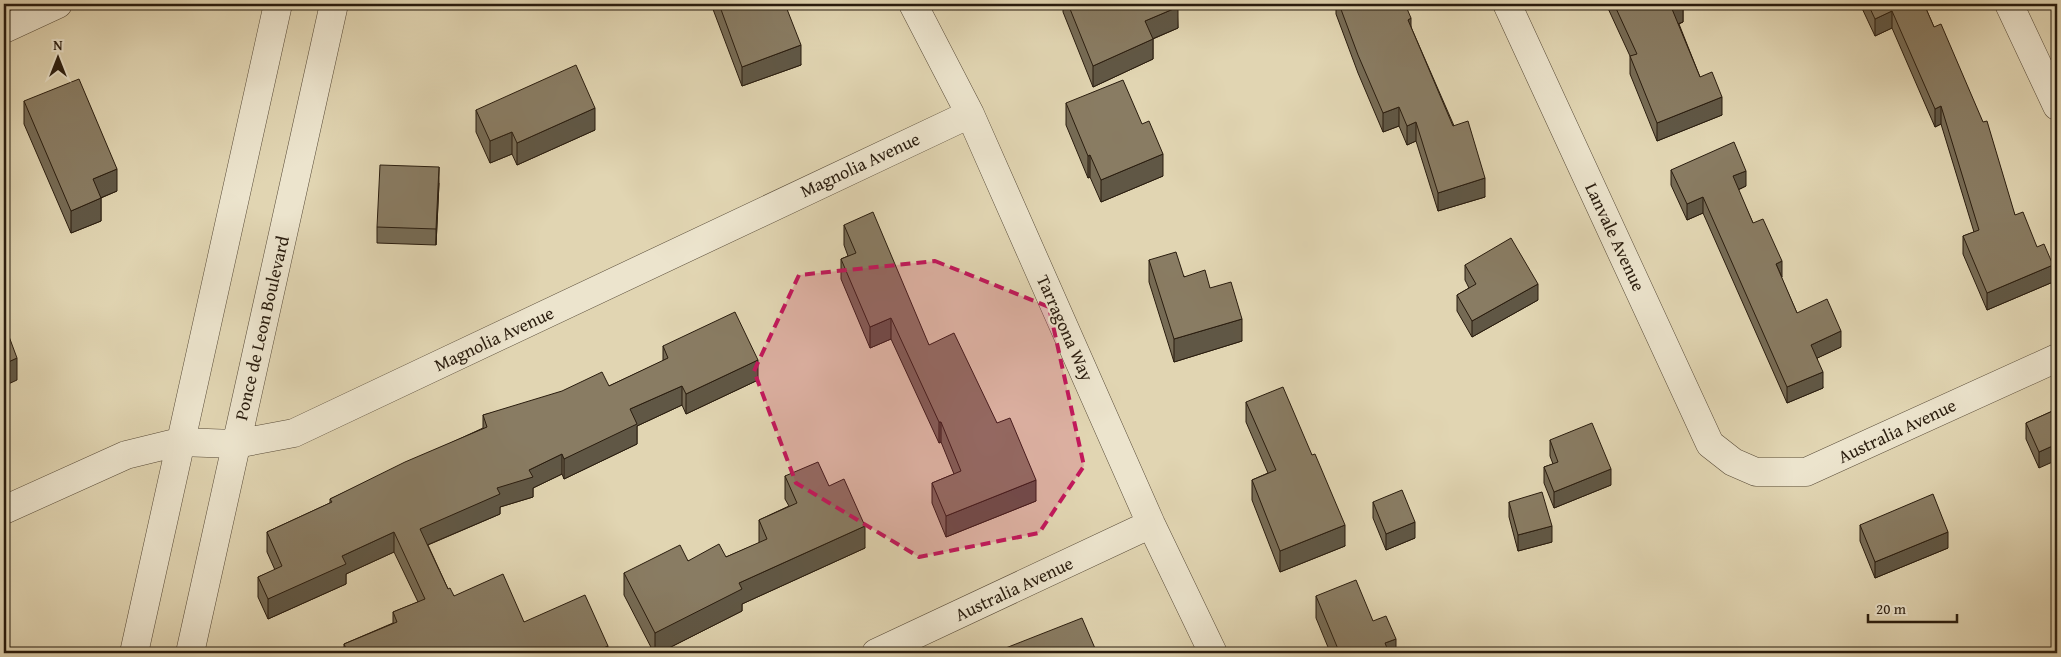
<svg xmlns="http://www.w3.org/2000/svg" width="2061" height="657" viewBox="0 0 2061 657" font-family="'Gentium Book Plus',serif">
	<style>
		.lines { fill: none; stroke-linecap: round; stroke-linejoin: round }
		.minor-casing { stroke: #574a37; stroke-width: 29 }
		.minor { stroke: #ece4cd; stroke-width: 28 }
		.wall { fill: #766b55; stroke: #291c0e }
		.shaded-wall { fill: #605745; stroke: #291c0e }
		.building { fill: #897c63; stroke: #291c0e }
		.marked { fill: #c2185b; fill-opacity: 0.2; stroke: #c2185b; stroke-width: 4; stroke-dasharray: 10 6; stroke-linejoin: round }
		.labels { text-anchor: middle; stroke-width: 4.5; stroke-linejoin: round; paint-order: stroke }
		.street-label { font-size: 18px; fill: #291c0e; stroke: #ece4cd }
	</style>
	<rect width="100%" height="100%" fill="#e1d5b2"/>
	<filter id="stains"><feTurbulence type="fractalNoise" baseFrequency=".004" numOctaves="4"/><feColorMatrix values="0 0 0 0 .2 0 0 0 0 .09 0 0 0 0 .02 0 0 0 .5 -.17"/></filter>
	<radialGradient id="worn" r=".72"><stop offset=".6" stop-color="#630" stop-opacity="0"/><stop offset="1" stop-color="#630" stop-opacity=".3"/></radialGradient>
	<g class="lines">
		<defs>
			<path id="minor" d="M 913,4 L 970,114 L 1151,524 L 1213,653
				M 1507,4 L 1710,444 L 1733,462 L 1756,472 L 1806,472 L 2057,358
				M 2009,4 L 2057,106
				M 4,29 L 58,4
				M 4,510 L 126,455 L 179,442 L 236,444 L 294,433 L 970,114
				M 134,653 L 278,4
				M 190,653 L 334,4
				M 876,653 L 1151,524"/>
		</defs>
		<!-- minor casing -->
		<use href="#minor" class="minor-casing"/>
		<!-- minor -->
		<use href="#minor" class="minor"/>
	</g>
	<!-- wall -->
	<path class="wall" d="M 711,4 L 785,4 L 801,65 L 742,86 Z
		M 1063,4 L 1177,4 L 1178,28 L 1153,39 L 1153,59 L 1093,87 L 1063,12 Z
		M 1336,4 L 1405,4 L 1411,27 L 1485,197 L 1438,211 L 1416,141 L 1407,145 L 1399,126 L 1383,132 L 1358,73 L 1336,14 Z
		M 1606,4 L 1683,4 L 1683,22 L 1679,24 L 1700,77 L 1722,115 L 1657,141 L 1630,74 L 1630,56 Z
		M 1860,4 L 1924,4 L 2015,215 L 2053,282 L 1987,310 L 1963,254 L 1963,236 L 1974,232 L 1941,124 L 1935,127 L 1892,28 L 1875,36 Z
		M 24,101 L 117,191 L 101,198 L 101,221 L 71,233 L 24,124 Z
		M 1066,103 L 1163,176 L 1101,202 L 1090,177 L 1088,178 L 1066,125 Z
		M 476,110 L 595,130 L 517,165 L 512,154 L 490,163 L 476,132 Z
		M 1671,170 L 1746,186 L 1738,190 L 1753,223 L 1781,277 L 1797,313 L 1841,347 L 1817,358 L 1823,388 L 1787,403 L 1703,213 L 1687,220 L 1671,185 Z
		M 439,183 L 436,245 L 377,243 L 377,227 Z
		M 844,225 L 929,345 L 997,423 L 1036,501 L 946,537 L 932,503 L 932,483 L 954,474 L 941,442 L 939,443 L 891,339 L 870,348 L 841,279 L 841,259 L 848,256 L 844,245 Z
		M 1149,260 L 1210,288 L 1242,341 L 1174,362 L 1149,282 Z
		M 1465,265 L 1538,300 L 1472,337 L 1457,311 L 1457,295 L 1469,288 L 1465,280 Z
		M 663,346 L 758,380 L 686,414 L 682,405 L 637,426 L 637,444 L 564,479 L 562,474 L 533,488 L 533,497 L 500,507 L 500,514 L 428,545 L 448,589 L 454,596 L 608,653 L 344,653 L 344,644 L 393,623 L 393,612 L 418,602 L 394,552 L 346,574 L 346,584 L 268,619 L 258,597 L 258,577 L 275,570 L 267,552 L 267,532 L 330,503 L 330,499 L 483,428 L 483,415 L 609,386 L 663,361 Z
		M 1246,402 L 1312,455 L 1345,546 L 1280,572 L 1252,500 L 1252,480 L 1268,473 L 1246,422 Z
		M 2057,409 L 2039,468 L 2026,439 L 2026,423 Z
		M 1550,440 L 1611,485 L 1554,508 L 1544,483 L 1544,467 L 1553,464 L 1550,456 Z
		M 785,476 L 829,486 L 865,548 L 742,604 L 742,611 L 659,653 L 654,653 L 624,595 L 624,573 L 688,561 L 726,557 L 759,543 L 759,520 L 789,506 L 785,499 Z
		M 1373,502 L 1415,538 L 1386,550 L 1373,518 Z
		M 1509,502 L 1552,542 L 1518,551 L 1509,517 Z
		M 1860,525 L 1948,548 L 1875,578 L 1860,541 Z
		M 1316,596 L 1373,621 L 1396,653 L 1330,652 L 1316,618 Z"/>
	<!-- shaded-wall -->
	<path class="shaded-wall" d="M 1683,4 L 1683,22 L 1672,26 L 1672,9 Z
		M 1178,7 L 1178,28 L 1145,42 L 1145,21 Z
		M 1892,11 L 1892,28 L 1875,36 L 1875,19 Z
		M 1411,18 L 1411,37 L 1408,20 Z
		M 1153,39 L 1153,59 L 1093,87 L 1093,66 Z
		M 801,45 L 801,65 L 742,86 L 742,67 Z
		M 1722,97 L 1722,115 L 1657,141 L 1657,123 Z
		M 1941,106 L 1941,124 L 1935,127 L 1935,109 Z
		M 1399,107 L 1399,126 L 1383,132 L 1383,113 Z
		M 595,108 L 595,130 L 517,165 L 517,143 Z
		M 1416,122 L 1416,141 L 1407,145 L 1407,126 Z
		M 512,132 L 512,154 L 490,163 L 490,141 Z
		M 1163,154 L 1163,176 L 1101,202 L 1101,180 Z
		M 1090,155 L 1090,177 L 1088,178 L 1088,156 Z
		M 439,167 L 439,183 L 436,245 L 436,229 Z
		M 117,169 L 117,191 L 93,201 L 93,179 Z
		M 1746,171 L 1746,186 L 1733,192 L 1733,176 Z
		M 1485,178 L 1485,197 L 1438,211 L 1438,193 Z
		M 1703,197 L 1703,213 L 1687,220 L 1687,204 Z
		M 101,198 L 101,221 L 71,233 L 71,211 Z
		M 1782,261 L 1782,277 L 1776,264 Z
		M 2053,265 L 2053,282 L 1987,310 L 1987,293 Z
		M 1538,284 L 1538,300 L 1472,337 L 1472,321 Z
		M 891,318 L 891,339 L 870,348 L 870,327 Z
		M 1242,319 L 1242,341 L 1174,362 L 1174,339 Z
		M 1841,331 L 1841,347 L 1811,361 L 1811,345 Z
		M 17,358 L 17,380 L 4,386 L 4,364 Z
		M 758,360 L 758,380 L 686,414 L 686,394 Z
		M 1823,372 L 1823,388 L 1787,403 L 1787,387 Z
		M 682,386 L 682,405 L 637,426 L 637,444 L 564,479 L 564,459 L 630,409 Z
		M 939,422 L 941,422 L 941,442 L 939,443 Z
		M 2057,444 L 2057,460 L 2039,468 L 2039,452 Z
		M 562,454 L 562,474 L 533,488 L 533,497 L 500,507 L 500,514 L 420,548 L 420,529 L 529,470 Z
		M 1611,469 L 1611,485 L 1554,508 L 1554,492 Z
		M 1036,480 L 1036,501 L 946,537 L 946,516 Z
		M 1415,522 L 1415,538 L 1386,550 L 1386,534 Z
		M 1345,525 L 1345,546 L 1280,572 L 1280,551 Z
		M 865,526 L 865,548 L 742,604 L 742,611 L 659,653 L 655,653 L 655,633 L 739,583 Z
		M 1552,526 L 1552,542 L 1518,551 L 1518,535 Z
		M 394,532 L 394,552 L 346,574 L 346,584 L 268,619 L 268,599 L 342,556 Z
		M 1948,532 L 1948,548 L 1875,578 L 1875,562 Z
		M 1396,639 L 1396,653 L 1385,653 L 1385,643 Z
		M 608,646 L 608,653 L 592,653 Z"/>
	<!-- building -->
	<path class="building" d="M 719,4 L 785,4 L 801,45 L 742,67 Z
		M 1068,4 L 1177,4 L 1178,7 L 1145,21 L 1153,39 L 1093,66 Z
		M 1339,4 L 1405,4 L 1411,18 L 1408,20 L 1453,126 L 1468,121 L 1485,178 L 1438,193 L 1416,122 L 1407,126 L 1399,107 L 1383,113 L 1358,55 Z
		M 1614,4 L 1683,4 L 1672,9 L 1700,77 L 1712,72 L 1722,97 L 1657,123 L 1630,56 L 1637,54 Z
		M 1868,4 L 1924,4 L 1934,27 L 1941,24 L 1983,122 L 1987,121 L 2015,215 L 2023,212 L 2037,247 L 2044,244 L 2053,265 L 1987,293 L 1963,236 L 1979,230 L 1941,106 L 1935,109 L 1892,11 L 1875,19 Z
		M 576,65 L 595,108 L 517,143 L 512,132 L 490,141 L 476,110 Z
		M 79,79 L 117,169 L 93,179 L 101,198 L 71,211 L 24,101 Z
		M 1123,80 L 1142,124 L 1149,121 L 1163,154 L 1101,180 L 1090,155 L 1088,156 L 1066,103 Z
		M 1734,142 L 1746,171 L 1733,176 L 1753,223 L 1763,219 L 1782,261 L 1776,264 L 1797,313 L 1827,299 L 1841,331 L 1811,345 L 1823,372 L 1787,387 L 1703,197 L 1687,204 L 1671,170 Z
		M 380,165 L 439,167 L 436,229 L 377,227 Z
		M 873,212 L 929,345 L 954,333 L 997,423 L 1010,418 L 1036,480 L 946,516 L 932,483 L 961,471 L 941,422 L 939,422 L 891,318 L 870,327 L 841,259 L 856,253 L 844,225 Z
		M 1511,238 L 1538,284 L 1472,321 L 1457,295 L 1476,284 L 1465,265 Z
		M 1176,252 L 1184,277 L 1205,270 L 1210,288 L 1231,282 L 1242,319 L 1174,339 L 1149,260 Z
		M 735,312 L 758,360 L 686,394 L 682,386 L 630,409 L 637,424 L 564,459 L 562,454 L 529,470 L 533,477 L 497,488 L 500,494 L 420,529 L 448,589 L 450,588 L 454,596 L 503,574 L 524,622 L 585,595 L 608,646 L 592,653 L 348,653 L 344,644 L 397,622 L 393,612 L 425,599 L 394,532 L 342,556 L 346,564 L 268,599 L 258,577 L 282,566 L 267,532 L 332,502 L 330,499 L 405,462 L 487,427 L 483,415 L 562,391 L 602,372 L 609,386 L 668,358 L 663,346 Z
		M 4,323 L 17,358 L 4,364 Z
		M 1283,387 L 1312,455 L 1315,454 L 1345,525 L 1280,551 L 1252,480 L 1276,470 L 1246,402 Z
		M 2057,409 L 2057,444 L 2039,452 L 2026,423 Z
		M 1592,423 L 1611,469 L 1554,492 L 1544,467 L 1558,462 L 1550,440 Z
		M 818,462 L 829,486 L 844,479 L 865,526 L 739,583 L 742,589 L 655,633 L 624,573 L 680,545 L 688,561 L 719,544 L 726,557 L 767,539 L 759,520 L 797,503 L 785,476 Z
		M 1402,490 L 1415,522 L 1386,534 L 1373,502 Z
		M 1542,492 L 1552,526 L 1518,535 L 1509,502 Z
		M 1933,494 L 1948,532 L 1875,562 L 1860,525 Z
		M 1356,580 L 1373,621 L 1386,616 L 1396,639 L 1385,643 L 1389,653 L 1327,653 L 1338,649 L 1316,596 Z
		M 1082,618 L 1097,653 L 993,653 Z"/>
	<!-- marked area -->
	<path class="marked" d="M 935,261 L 1049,307 L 1084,466 L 1039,533 L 919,557 L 796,483 L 754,371 L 799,275 Z"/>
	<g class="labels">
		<!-- street labels -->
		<g class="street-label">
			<text transform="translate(860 165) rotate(-25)" y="6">Magnolia Avenue</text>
			<text transform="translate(1615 237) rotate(65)" y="6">Lanvale Avenue</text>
			<text transform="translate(262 328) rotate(-77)" y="6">Ponce de Leon Boulevard</text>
			<text transform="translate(1065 328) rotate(66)" y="6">Tarragona Way</text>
			<text transform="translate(494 339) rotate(-25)" y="6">Magnolia Avenue</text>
			<text transform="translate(1897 431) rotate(-25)" y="6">Australia Avenue</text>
			<text transform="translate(1014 589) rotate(-25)" y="6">Australia Avenue</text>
		</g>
	</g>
	<!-- margin -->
	<rect width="2061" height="657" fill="none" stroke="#e1d5b2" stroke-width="20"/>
	<rect x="5" y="5" width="2051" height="647" fill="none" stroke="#291c0e" stroke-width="2.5"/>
	<rect x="10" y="10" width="2041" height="637" fill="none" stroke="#291c0e"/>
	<!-- north arrow -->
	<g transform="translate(58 58)" stroke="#ece4cd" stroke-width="4" paint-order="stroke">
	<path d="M0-4L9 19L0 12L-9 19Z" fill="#291c0e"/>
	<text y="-8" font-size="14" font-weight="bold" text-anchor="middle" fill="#291c0e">N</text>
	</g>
	<!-- scale -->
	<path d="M1868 614v8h89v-8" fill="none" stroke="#291c0e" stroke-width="2.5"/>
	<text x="1876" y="614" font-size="15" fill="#291c0e" stroke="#ece4cd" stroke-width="4" paint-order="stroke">20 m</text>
	<rect width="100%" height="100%" filter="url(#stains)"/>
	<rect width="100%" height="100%" fill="url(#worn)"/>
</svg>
